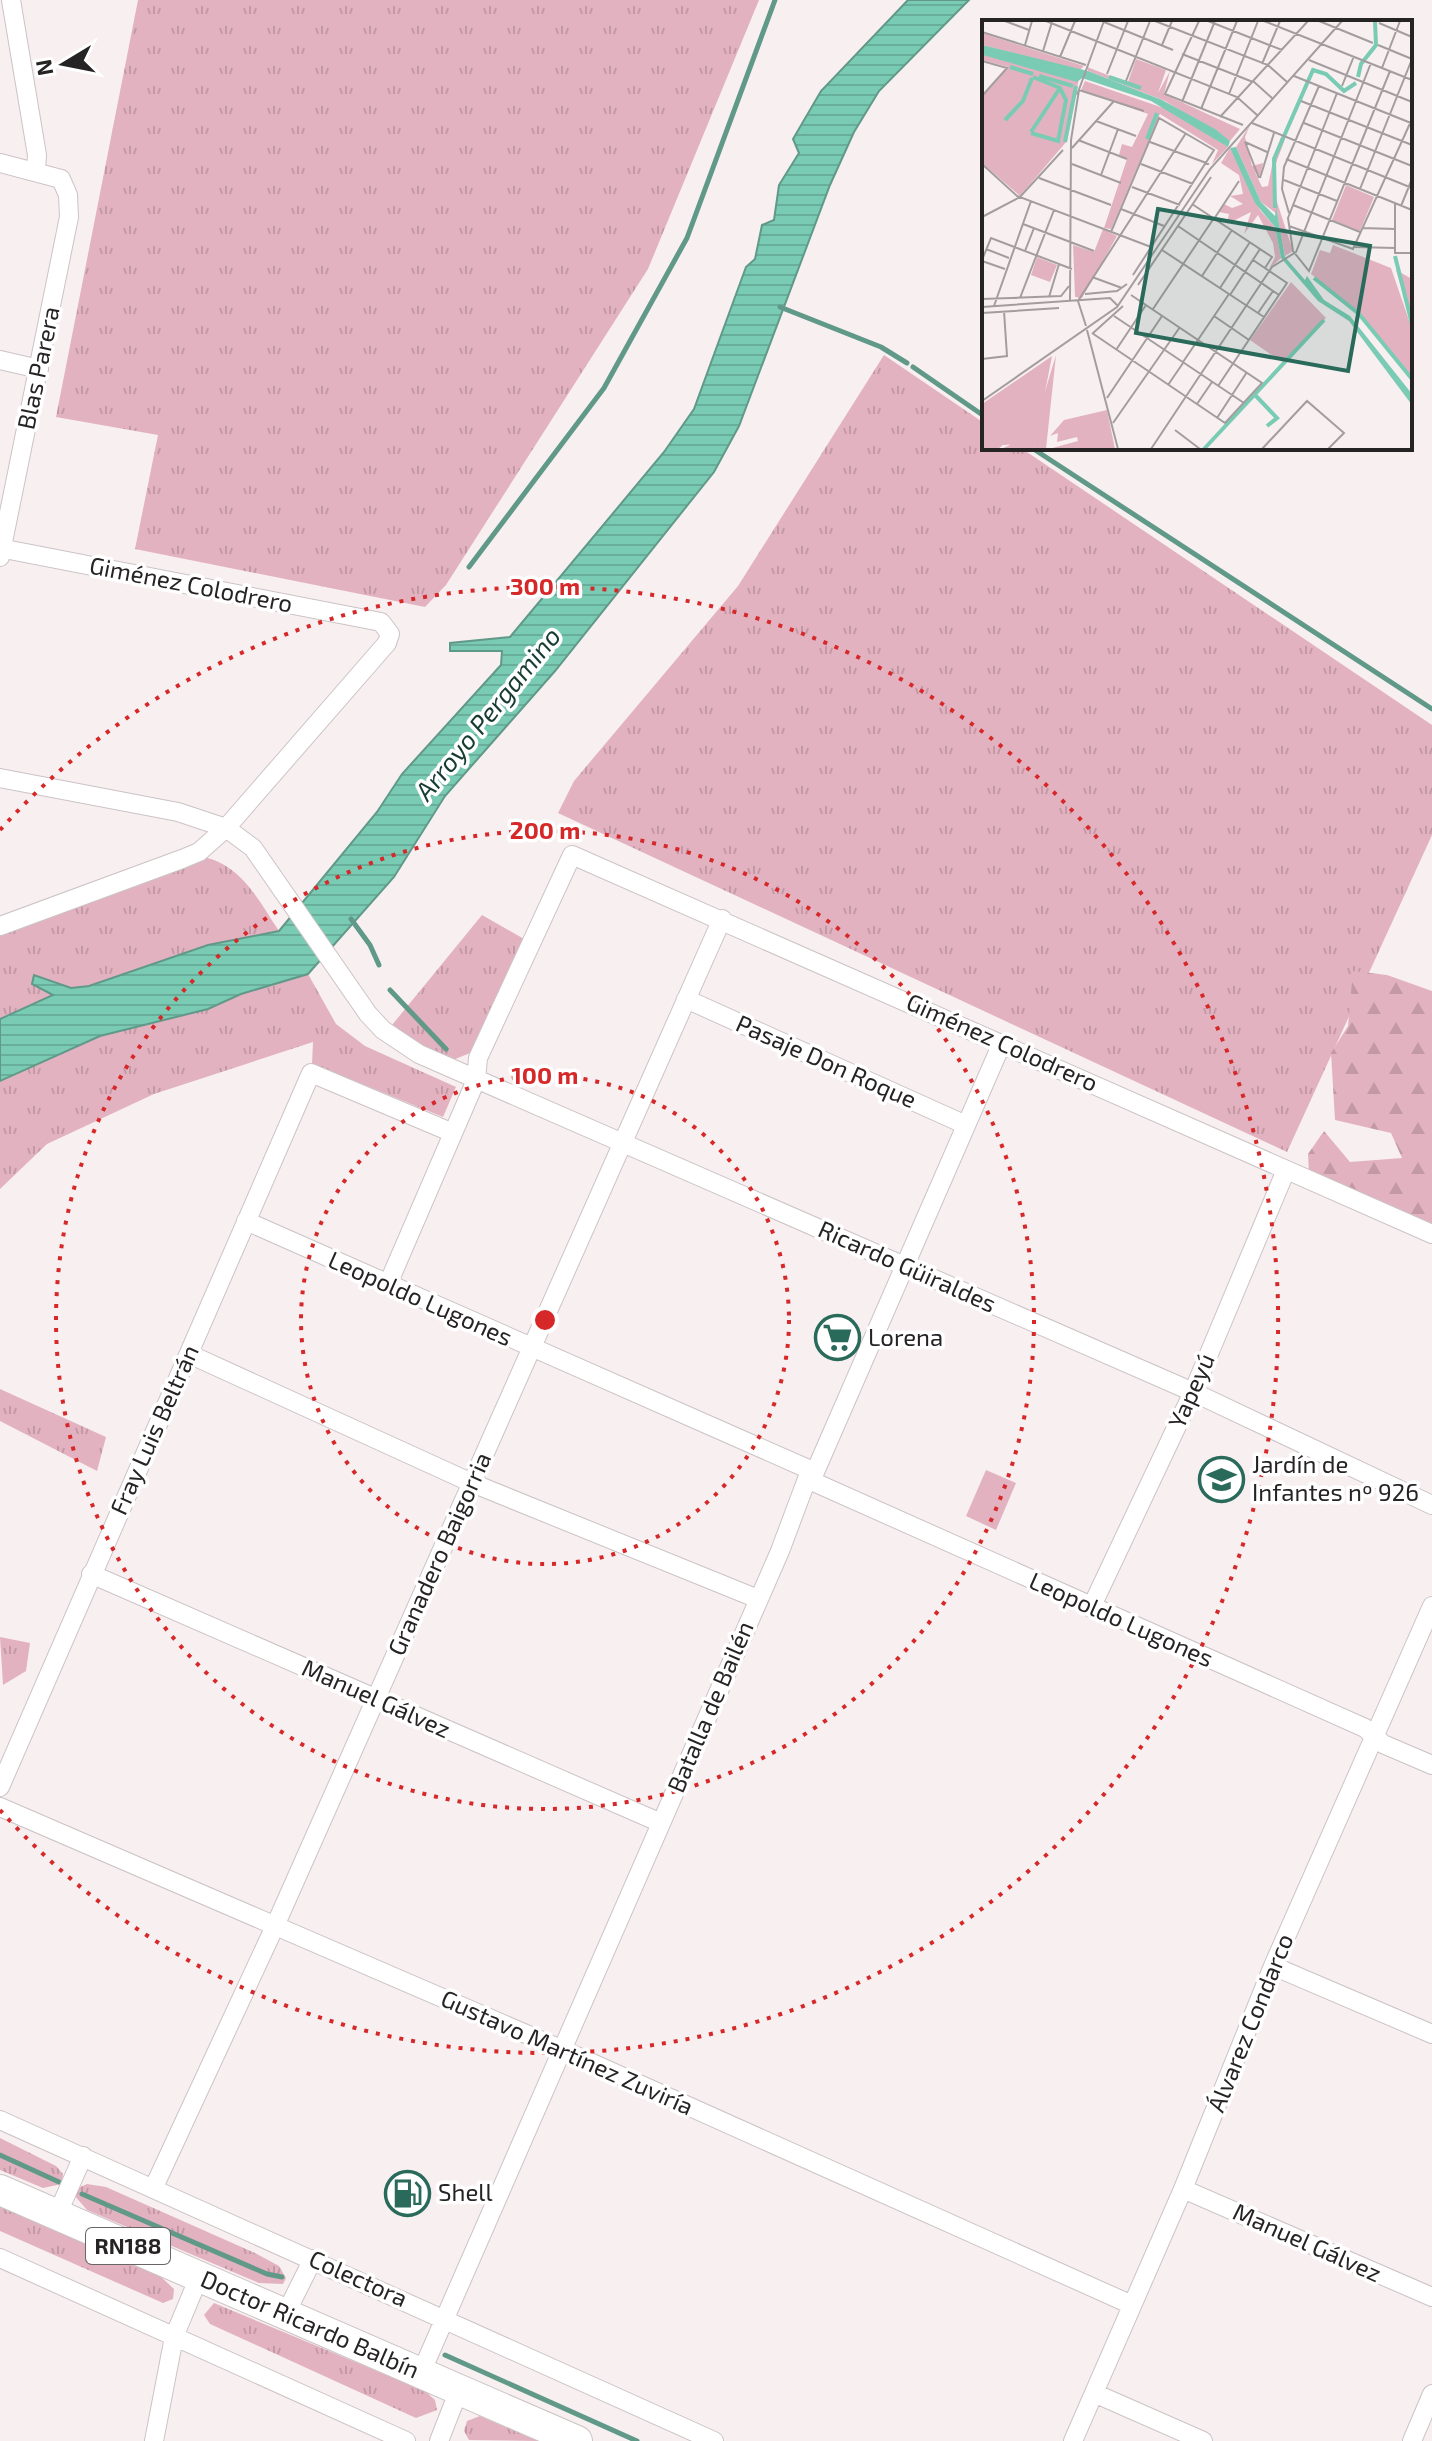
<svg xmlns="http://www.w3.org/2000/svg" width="1432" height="2441" viewBox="0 0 1432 2441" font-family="'Exo 2',sans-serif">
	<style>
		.grass { fill: url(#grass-tufts) }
		.forest { fill: url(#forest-firs) }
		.garden { fill: #e3b2c1 }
		.water { fill: url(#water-rules); stroke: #619989; stroke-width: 2 }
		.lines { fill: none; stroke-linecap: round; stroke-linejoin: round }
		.stream { stroke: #619989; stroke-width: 5 }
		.minor-casing { stroke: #ccc3c6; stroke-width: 20 }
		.trunk-casing { stroke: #ccc3c6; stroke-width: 32 }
		.minor { stroke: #fff; stroke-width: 18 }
		.trunk { stroke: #fff; stroke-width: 30 }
		.ring { fill: none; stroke: #d62828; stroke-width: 4; stroke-dasharray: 4 8 }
		.labels { text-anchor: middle; stroke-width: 7; stroke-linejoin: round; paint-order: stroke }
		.shield { fill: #fff; stroke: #676566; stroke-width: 2 }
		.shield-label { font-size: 22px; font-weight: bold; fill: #262324 }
		.street-label { font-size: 24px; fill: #262324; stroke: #fff }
		.poi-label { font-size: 24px; fill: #262324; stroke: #fff; text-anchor: start }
		.water-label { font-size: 26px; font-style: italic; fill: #163c32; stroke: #fff }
		.inset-river { fill: none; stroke: #7acbb4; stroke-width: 4 }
		.inset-road { fill: none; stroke: #a49d9f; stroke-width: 2 }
		.view { fill: #296a5a; fill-opacity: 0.15; stroke: #296a5a; stroke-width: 4 }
		.inset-edge { fill: none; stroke: #262324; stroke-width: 4 }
		.centre { fill: #d62828; stroke: #fff; stroke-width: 4 }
		.ring-label { font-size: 24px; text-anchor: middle; font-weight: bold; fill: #d62828; stroke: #fff; stroke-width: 7; stroke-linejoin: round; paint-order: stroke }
	</style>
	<defs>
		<pattern id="grass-tufts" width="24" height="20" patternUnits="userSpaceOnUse" patternTransform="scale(2)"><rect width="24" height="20" fill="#e3b2c1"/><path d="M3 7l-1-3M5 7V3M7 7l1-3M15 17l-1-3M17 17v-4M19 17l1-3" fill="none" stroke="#c399a6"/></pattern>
		<pattern id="forest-firs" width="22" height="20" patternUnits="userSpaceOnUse" patternTransform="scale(2)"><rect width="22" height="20" fill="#e3b2c1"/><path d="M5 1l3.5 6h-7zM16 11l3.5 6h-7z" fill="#c399a6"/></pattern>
		<pattern id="water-rules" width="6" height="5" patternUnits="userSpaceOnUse" patternTransform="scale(2)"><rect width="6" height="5" fill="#7acbb4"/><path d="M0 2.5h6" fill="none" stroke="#69ae9b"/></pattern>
	</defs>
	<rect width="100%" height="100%" fill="#f8eff1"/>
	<!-- grass -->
	<path class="grass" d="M 138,0 L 759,0 L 648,269 L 446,585 L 425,607 L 135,549 L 158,435 L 56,417 Z
		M 884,355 L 984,423 L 984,448 L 1021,448 L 1432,725 L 1432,835 L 1287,1152 L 558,813 L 574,781 L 738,586 Z
		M 203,857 C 242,865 258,900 279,931 L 208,945 L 89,986 L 71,988 L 35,975 L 53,995 L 50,998 L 0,1019 L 0,933 Z
		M 482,915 L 524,939 L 470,1053 L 453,1060 L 418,1043 L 392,1025 Z
		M 308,974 L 336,1024 L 365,1046 L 456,1087 L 443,1117 L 312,1064 L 313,1042 L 154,1094 L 47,1144 L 0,1189 L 0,1081 L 100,1036 L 208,1009 L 241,994 Z
		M 0,1389 L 106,1437 L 97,1471 L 0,1421 Z
		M 0,1637 L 30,1643 L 26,1671 L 3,1685 Z
		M 0,2138 L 56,2166 L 63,2174 L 62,2184 L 43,2188 L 0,2170 Z
		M 87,2184 L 106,2187 L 255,2253 L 279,2266 L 286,2278 L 283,2284 L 259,2283 L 87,2210 L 74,2195 L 76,2189 Z
		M 0,2206 L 158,2274 L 174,2289 L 173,2299 L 163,2303 L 0,2231 Z
		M 214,2303 L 425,2391 L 435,2400 L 437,2410 L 416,2418 L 210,2324 L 204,2315 Z
		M 480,2416 L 538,2441 L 469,2440 L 464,2431 L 467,2421 Z"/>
	<!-- forest -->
	<path class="forest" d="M 1353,971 L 1387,975 L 1432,991 L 1432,1232 L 1309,1174 L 1308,1154 L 1324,1131 L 1350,1162 L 1402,1158 L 1391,1133 L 1335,1120 L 1331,1053 L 1348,1026 Z"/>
	<!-- garden -->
	<path class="garden" d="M 986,1470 L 1016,1483 L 996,1530 L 966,1516 Z"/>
	<!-- water -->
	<path class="water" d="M 908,0 L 969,0 L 879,91 L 854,132 L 830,185 L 739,426 L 714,472 L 555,671 L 445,796 L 394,877 L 308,974 L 241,994 L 208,1009 L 100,1036 L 0,1081 L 0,1019 L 53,995 L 32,984 L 34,975 L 71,988 L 89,986 L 208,945 L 279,931 L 377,812 L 402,774 L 501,665 L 502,651 L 450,651 L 450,643 L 510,637 L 664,452 L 694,409 L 746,267 L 755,259 L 762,225 L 774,220 L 779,185 L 799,153 L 793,139 L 821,91 Z"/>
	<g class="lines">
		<!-- stream -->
		<path class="stream" d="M 780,307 L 881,347 L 907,363
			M 913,367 L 984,416
			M 1032,448 L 1432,709
			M 469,567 L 604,388 L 687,238 L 775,0
			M 351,919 L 370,945 L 379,965
			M 390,990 L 446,1049
			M 0,2155 L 59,2182
			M 82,2194 L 267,2274 L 282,2277
			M 445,2355 L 637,2441"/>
		<defs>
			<path id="minor" d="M 11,0 L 37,155 L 36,170
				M 0,163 L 61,179 L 68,195 L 69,217 L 0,557
				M 0,360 L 39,369
				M 0,548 L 381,622 L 390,634 L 387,643 L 226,828 L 199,852 L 182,859 L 0,926
				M 0,778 L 178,812 L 226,828 L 253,848 L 368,1014 L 383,1030 L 419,1054 L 1193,1392 L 1432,1505
				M 686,999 L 966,1125
				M 246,1221 L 815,1472
				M 388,1284 L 476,1080 L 478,1058 L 572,855 L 1432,1234
				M 189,1354 L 472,1483 L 758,1599
				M 807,1479 L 1365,1728 L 1383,1744 L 1432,1765
				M 91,1574 L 661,1823
				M 1091,1608 L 1193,1392 L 1286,1170
				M 0,1787 L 311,1073 L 453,1133
				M 0,1807 L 563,2050 L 1132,2305
				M 1273,1966 L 1432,2034
				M 0,2120 L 714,2441
				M 154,2187 L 275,1926 L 722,919
				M 1183,2189 L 1432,2297
				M 57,2215 L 83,2156
				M 0,2258 L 406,2441
				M 286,2313 L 313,2259
				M 421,2373 L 780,1551 L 807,1479 L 815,1472 L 1002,1043
				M 1094,2393 L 1203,2441
				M 154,2441 L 174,2337 L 199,2277
				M 439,2441 L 459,2390
				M 1073,2441 L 1183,2189 L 1273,1966 L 1432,1606
				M 1412,2441 L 1432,2394"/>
			<g id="trunk">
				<path id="s1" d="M 0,2190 L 577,2441"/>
			</g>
		</defs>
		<!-- minor casing -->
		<use href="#minor" class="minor-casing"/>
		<!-- trunk casing -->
		<use href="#trunk" class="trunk-casing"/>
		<!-- minor -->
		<use href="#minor" class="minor"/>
		<!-- trunk -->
		<use href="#trunk" class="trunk"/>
	</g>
	<!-- distance rings -->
	<g class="ring">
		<circle cx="545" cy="1320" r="244"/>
		<circle cx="545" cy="1320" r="489"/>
		<path d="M0 830A733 733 0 1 1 0 1810"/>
	</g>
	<!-- icons -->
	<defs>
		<symbol id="supermarket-ring" viewBox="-11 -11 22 22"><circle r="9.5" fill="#fff" stroke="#296a5a" stroke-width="1.5"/><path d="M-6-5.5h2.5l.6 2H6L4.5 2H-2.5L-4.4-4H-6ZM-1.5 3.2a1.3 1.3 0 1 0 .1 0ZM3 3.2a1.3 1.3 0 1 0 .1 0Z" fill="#296a5a"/></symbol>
		<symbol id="school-ring" viewBox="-11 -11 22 22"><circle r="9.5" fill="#fff" stroke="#296a5a" stroke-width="1.5"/><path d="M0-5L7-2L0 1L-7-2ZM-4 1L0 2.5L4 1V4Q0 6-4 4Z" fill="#296a5a"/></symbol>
		<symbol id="fuel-ring" viewBox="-11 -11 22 22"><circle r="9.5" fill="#fff" stroke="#296a5a" stroke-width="1.5"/><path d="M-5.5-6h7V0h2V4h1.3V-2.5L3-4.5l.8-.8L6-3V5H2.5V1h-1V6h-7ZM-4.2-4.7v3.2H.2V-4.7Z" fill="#296a5a"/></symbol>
	</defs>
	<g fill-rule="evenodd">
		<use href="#supermarket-ring" x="812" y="1312" width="51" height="51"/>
		<use href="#school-ring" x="1196" y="1454" width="51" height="51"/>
		<use href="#fuel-ring" x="382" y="2168" width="51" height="51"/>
	</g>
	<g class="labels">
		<!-- shield labels -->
		<rect class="shield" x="86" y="2228" width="84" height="36" rx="6"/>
		<g class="shield-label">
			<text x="128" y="2254">RN188</text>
		</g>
		<!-- street labels -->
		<g class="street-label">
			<text transform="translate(39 368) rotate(-78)" y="8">Blas Parera</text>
			<text transform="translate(191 585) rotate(11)" y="8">Giménez Colodrero</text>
			<text transform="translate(1002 1043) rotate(24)" y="8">Giménez Colodrero</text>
			<text transform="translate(826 1062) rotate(24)" y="8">Pasaje Don Roque</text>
			<text transform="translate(907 1267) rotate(24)" y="8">Ricardo Güiraldes</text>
			<text transform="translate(420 1299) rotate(24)" y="8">Leopoldo Lugones</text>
			<text transform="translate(1192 1391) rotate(-66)" y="8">Yapeyú</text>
			<text transform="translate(155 1430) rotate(-66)" y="8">Fray Luis Beltrán</text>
			<text transform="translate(440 1554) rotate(-66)" y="8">Granadero Baigorria</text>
			<text transform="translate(1121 1620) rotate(24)" y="8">Leopoldo Lugones</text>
			<text transform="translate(376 1699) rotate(24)" y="8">Manuel Gálvez</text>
			<text transform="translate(711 1707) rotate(-67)" y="8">Batalla de Bailén</text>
			<text transform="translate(1251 2023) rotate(-68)" y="8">Álvarez Condarco</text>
			<text transform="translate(567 2053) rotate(24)" y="8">Gustavo Martínez Zuviría</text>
			<text transform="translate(1307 2243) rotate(24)" y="8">Manuel Gálvez</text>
			<text transform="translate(358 2279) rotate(24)" y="8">Colectora</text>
			<text dy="8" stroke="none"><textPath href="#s1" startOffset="338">Doctor Ricardo Balbín</textPath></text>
		</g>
		<!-- poi labels -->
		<g class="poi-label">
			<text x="868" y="1346">Lorena</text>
			<text x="1252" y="1473">Jardín de<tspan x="1252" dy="28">Infantes nº 926</tspan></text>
			<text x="438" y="2201">Shell</text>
		</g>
		<!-- water labels -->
		<g class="water-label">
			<text transform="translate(488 714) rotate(-51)" y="9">Arroyo Pergamino</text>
		</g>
	</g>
	<!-- overview -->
	<g transform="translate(982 20)">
		<rect width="430" height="430" fill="#f8eff1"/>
		<path d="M 0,13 L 102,46 L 98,50 L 0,25 ZM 0,33 L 97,58 L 85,121 L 38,176 L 0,143 L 0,77 L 26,47 L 0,40 ZM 154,39 L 184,50 L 176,73 L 188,51 L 182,74 L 258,109 L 248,121 L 183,81 L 106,51 L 105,47 L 154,66 L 146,62 ZM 103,61 L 196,93 L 246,127 L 230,144 L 236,130 L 178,94 L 129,209 L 122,208 L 145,139 L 137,135 L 140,124 L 150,127 L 166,94 L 99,70 ZM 268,105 L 263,117 L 270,146 L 281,143 L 278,156 L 273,152 L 280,167 L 286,166 L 292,136 L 299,117 L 303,119 L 293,146 L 294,179 L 311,231 L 303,236 L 295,194 L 279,182 L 254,127 ZM 248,128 L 278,190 L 293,207 L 299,238 L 287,249 L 293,237 L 291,223 L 276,195 L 262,214 L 269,192 L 245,204 L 247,194 L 237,192 L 242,184 L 250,188 L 261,184 L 248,176 L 261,174 L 257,155 L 239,143 ZM 121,209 L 135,216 L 100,278 L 93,277 L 91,225 L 112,232 ZM 351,225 L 409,248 L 430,309 L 430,358 L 378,293 L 329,254 L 338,230 L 348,233 ZM 55,237 L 75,245 L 68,262 L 49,255 ZM 414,250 L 430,259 L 430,300 ZM 309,262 L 344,298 L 300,342 L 268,320 ZM 70,336 L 52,429 L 19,429 L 28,425 L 14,419 L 22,424 L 16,429 L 0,429 L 0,384 ZM 125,390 L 133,429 L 67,429 L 96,421 L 95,417 L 75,422 L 76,413 L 68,416 L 82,400 Z" fill="#e3b2c1"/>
		<path d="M 80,76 L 85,79 L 74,94 L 76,121 L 64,100 L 56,100 ZM 74,335 L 64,429 L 52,429 L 55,398 ZM12 414a11 11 0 1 1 22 0a11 11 0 1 1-22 0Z" fill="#e3b2c1"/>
		<path d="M 364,165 L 392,177 L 378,211 L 350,200 Z" fill="#e3b2c1"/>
		<path d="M 0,25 L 106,51 L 180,80 L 233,109 L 248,121 L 246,127 L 169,81 L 100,58 L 95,62 L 1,35 ZM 254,127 L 279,182 L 293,196 L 294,187 L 303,237 L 323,260 L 325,256 L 342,280 L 368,296 L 430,374 L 430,385 L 367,301 L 336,281 L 299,238 L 293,207 L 273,183 L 248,128 Z" fill="#7acbb4"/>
		<path class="inset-river" d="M 28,47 L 51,54M 57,56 L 91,66M 127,57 L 159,68M 376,57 L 379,44 L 394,25 L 393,1M 23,100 L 41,81 L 50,58M 49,112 L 78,68M 49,113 L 76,121 L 84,80 L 78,68 L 51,57M 165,119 L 175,93M 83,122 L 94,66M 293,188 L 292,139 L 331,50 L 344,54 L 362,71 L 374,63M 413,236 L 430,304M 332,258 L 377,294 L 430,359M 274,376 L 295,398 L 285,406M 222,429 L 342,300"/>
		<path class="inset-road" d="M 23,1 L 47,10M 64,1 L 255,77 L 275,95M 173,1 L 286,45 L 305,62M 217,1 L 183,74 L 261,105M 226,1 L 300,30M 282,1 L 430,60M 337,1 L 391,23M 122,2 L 191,30M 397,3 L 430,17M 0,12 L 104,45M 43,25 L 50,1M 180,25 L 190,1M 396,25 L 430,39M 61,31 L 70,2M 200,34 L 271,62M 78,37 L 93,1M 327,40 L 430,82M 0,41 L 25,48 L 0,76M 280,44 L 298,1M 400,48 L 418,1M 125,54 L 146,1M 312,56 L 429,103M 144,61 L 168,1M 271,61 L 290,78M 360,66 L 372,36M 97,70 L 162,91M 355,73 L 306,198 L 311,231 L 327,251 L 408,51M 247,74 L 276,1M 95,75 L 122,1M 319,81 L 430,125M 200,82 L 233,1M 219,89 L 255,1M 238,97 L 326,1M 114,101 L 154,116M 270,103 L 430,168M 322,103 L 430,146M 96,120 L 145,139M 168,122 L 227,144M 263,122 L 277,158M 263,122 L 285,132M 90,128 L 132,81M 304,139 L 430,190M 0,144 L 35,176 L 169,227M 90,144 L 139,163M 159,144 L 211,164M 119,155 L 136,109M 57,158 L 129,185M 278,158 L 292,113M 302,160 L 355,181M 150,167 L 198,185M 378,169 L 430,39M 210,184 L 290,237 L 283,248M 413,184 L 413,233 L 430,233M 311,185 L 378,212M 419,186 L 430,159M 139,189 L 182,206M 307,193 L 300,169 L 302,147 L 337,66M 0,197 L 38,177 L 81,130M 232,199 L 257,161M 41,204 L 112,231M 196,206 L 297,275M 307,206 L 371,229 L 430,99M 380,208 L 413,209M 129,212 L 177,98 L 232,130 L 151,255M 373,227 L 413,228M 4,229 L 27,238M 180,230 L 282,297M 43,231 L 52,208M 0,240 L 9,218 L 90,249M 0,241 L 23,249M 220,256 L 250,210M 110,257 L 140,268M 156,265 L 229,157M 238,268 L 268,222M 103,274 L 135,271 L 145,264M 248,275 L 278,229M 67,277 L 77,244M 38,278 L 72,190M 0,279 L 79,276 L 87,266M 88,281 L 89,120 L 97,70M 12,286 L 49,181M 0,287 L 128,278 L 136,286M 171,289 L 232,198M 0,293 L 77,288M 276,293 L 291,271M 132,296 L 262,383M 232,296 L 267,320M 104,306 L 96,281 L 204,113M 105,310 L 136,429M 110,313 L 243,403 L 280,363 L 149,275M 110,314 L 141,286M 134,330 L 164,285M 0,339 L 25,336 L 22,291M 201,342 L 247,274M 186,365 L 201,343M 236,366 L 305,263 L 271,240M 125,378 L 180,296M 0,381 L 135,287 L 228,149 L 360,1M 215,384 L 230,362M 235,398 L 265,352M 131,403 L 198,307M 193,410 L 218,429M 169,429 L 290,247 L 314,232 L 389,43M 280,429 L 325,381 L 362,413 L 346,429"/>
		<path class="view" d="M 176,189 L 388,226 L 366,351 L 154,313 Z"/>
		<rect width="430" height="430" class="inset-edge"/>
	</g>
	<circle cx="545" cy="1320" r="12" class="centre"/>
	<g class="ring-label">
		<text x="545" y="595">300 m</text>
		<text x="545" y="839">200 m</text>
		<text x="545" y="1084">100 m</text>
	</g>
	<!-- north arrow -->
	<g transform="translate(64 64) rotate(260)" stroke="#ffffff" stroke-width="6" paint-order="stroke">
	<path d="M0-6L14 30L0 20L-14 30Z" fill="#262324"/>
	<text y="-12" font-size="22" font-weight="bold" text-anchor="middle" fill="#262324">N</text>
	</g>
</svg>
